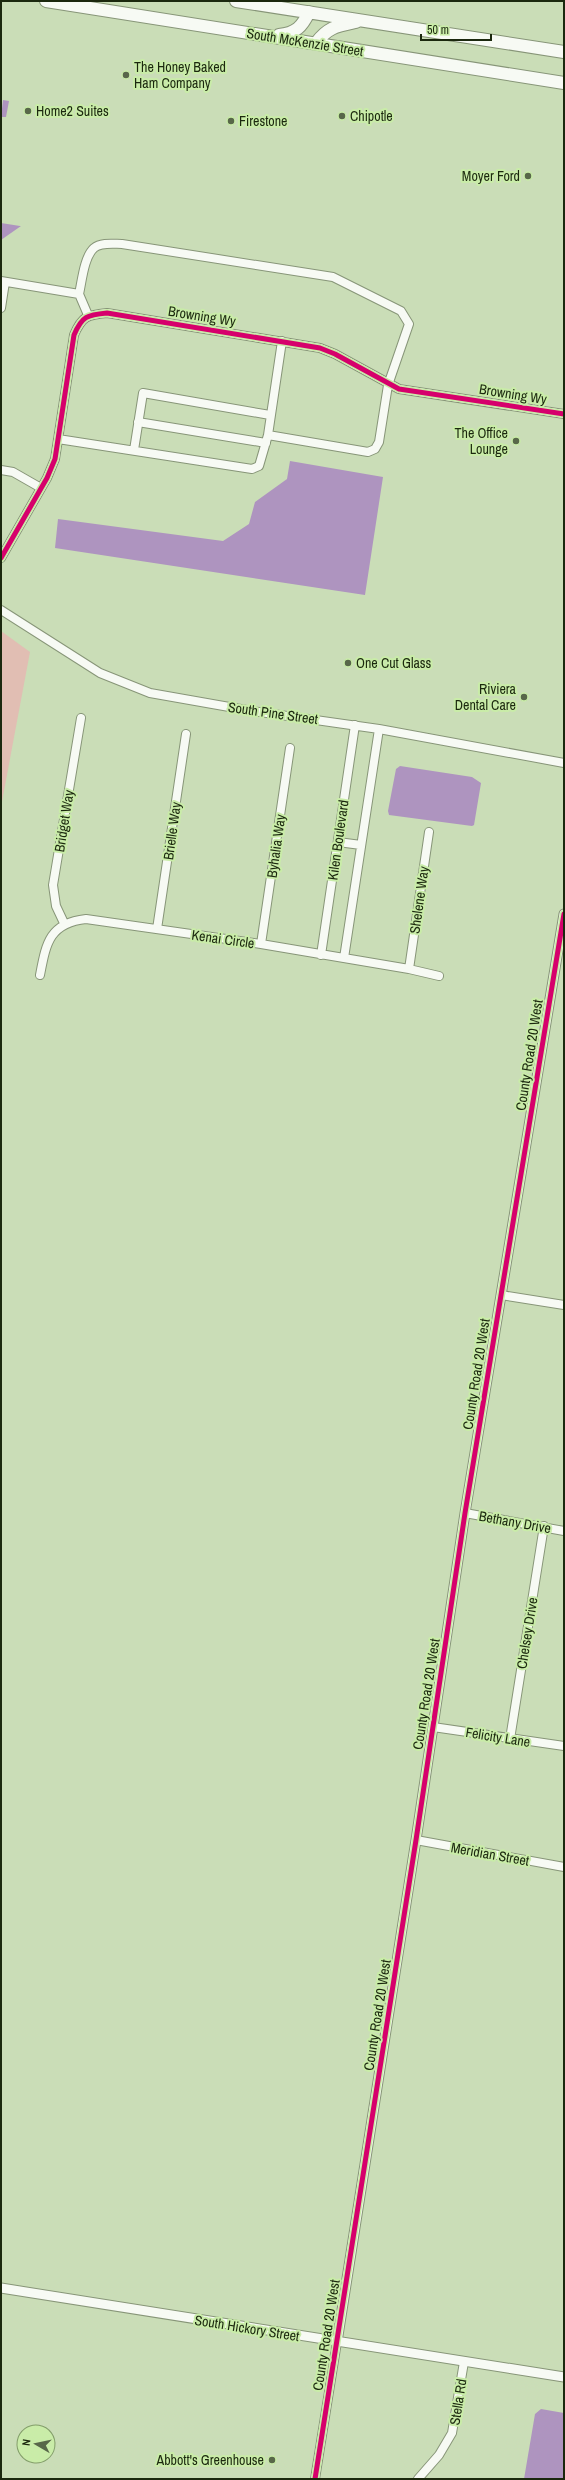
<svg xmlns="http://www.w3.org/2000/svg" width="565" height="2480" viewBox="0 0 565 2480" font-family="'Archivo Narrow',sans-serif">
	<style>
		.green { fill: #e1beb3 }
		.water { fill: #ae94bf }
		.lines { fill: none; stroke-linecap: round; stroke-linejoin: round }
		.minor-casing { stroke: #879578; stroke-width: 10 }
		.tertiary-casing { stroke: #879578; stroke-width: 11 }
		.primary-casing { stroke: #879578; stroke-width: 14 }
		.minor { stroke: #f7faf4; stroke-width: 8 }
		.tertiary { stroke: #f7faf4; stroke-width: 9 }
		.primary { stroke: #f7faf4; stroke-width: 12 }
		.cycleway-casing { stroke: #c9eca8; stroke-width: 8 }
		.cycleway { stroke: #d6006c; stroke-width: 5 }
		.poi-dot { fill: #586749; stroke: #c9eca8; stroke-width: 1.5 }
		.labels { text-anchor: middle; stroke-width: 4; stroke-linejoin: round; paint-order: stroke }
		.street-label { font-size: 14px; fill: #1b280e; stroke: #c9eca8 }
		.poi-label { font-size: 14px; fill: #1b280e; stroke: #c9eca8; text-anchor: start }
	</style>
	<rect width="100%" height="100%" fill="#caddb7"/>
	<!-- green -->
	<path class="green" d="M 1,631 L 30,652 L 1,807 Z"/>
	<!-- water -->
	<path class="water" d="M 3,100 L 9,101 L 6,117 L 1,117 Z
		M 1,223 L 20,226 L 21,226 L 1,240 Z
		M 290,461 L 383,477 L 365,595 L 55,548 L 58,519 L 223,541 L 249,524 L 255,502 L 287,479 Z
		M 400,766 L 472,777 L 481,783 L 474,825 L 472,826 L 389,815 L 388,811 L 396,769 Z
		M 541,2409 L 564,2413 L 564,2479 L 524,2479 L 535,2414 Z"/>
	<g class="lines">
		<defs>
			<path id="minor" d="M 1,281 L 79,294 L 88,315
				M 79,294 C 82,281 84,257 94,248 C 101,242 114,244 122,244 L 333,277 L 401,311 L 409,324 L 388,385 L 379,442 L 375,449 L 368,452 L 268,435 L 282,341
				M 1,308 L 5,282
				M 138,422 L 266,443
				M 58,439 L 252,469 L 259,466 L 268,435
				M 134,450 L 143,393 L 270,415
				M 1,470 L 13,472 L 41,488
				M 1,558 L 47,478 L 55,459 L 74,335 C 82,316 87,315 107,313 L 320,348 L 335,354 L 399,389 L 564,414
				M 1,610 L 100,673 L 150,693 L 252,711 L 379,729 L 564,763
				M 338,842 L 361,845
				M 64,923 L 56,906 L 53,885 L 81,718
				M 157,929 L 186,734
				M 261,944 L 290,748
				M 321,955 L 355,725
				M 344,958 L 379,729
				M 409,969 L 429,832
				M 40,975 C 46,944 49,923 86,919 L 261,944 L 409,969 L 439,976
				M 501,1295 L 564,1305
				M 465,1513 L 564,1531
				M 433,1727 L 564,1746
				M 510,1739 L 544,1526
				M 416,1840 L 564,1867
				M 315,2479 L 337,2342
				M 418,2479 L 439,2455 L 452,2433 L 464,2362"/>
			<path id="tertiary" d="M 1,2288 L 564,2377
				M 337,2342 L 416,1840 L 465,1513 L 564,914"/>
			<path id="primary" d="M 46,1 L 564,83
				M 236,1 L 564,52
				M 279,35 C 296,33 302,27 309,12
				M 316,43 C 328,27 337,26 356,22"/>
		</defs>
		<!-- minor casing -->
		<use href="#minor" class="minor-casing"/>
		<!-- tertiary casing -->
		<use href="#tertiary" class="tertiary-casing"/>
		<!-- primary casing -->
		<use href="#primary" class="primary-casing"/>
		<!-- minor -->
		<use href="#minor" class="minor"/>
		<!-- tertiary -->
		<use href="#tertiary" class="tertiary"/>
		<!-- primary -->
		<use href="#primary" class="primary"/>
		<defs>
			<path id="cycleway" d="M 1,558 L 47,478 L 55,459 L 74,335 C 82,316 87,315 107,313 L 320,348 L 335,354 L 399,389 L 564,414
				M 315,2479 L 416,1840 L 465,1513 L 564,914"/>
		</defs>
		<!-- cycleway casing -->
		<use href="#cycleway" class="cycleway-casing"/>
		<!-- cycleway -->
		<use href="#cycleway" class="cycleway"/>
	</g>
	<!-- markers -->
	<g class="poi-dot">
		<circle cx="126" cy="75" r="4"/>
		<circle cx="28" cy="111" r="4"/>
		<circle cx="342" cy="116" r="4"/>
		<circle cx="231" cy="121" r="4"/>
		<circle cx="528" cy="176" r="4"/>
		<circle cx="516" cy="441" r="4"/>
		<circle cx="348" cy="663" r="4"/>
		<circle cx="524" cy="697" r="4"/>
		<circle cx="272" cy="2460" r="4"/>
	</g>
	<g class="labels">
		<!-- street labels -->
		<g class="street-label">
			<text transform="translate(305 42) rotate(9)" y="5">South McKenzie Street</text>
			<text transform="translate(202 316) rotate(9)" y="5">Browning Wy</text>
			<text transform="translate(513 394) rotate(9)" y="5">Browning Wy</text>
			<text transform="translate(273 713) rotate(8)" y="5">South Pine Street</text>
			<text transform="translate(64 821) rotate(-81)" y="5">Bridget Way</text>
			<text transform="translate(172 831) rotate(-82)" y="5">Brielle Way</text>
			<text transform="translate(338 840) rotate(-82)" y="5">Kilen Boulevard</text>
			<text transform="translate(276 846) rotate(-82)" y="5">Byhalia Way</text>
			<text transform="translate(419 900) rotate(-82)" y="5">Shelene Way</text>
			<text transform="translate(223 939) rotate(8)" y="5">Kenai Circle</text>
			<text transform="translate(529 1055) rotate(-81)" y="5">County Road 20 West</text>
			<text transform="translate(476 1374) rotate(-81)" y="5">County Road 20 West</text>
			<text transform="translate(515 1522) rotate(10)" y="5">Bethany Drive</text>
			<text transform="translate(527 1633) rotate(-81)" y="5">Chelsey Drive</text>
			<text transform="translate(426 1694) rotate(-81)" y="5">County Road 20 West</text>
			<text transform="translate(498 1737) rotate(9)" y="5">Felicity Lane</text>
			<text transform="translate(490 1854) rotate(10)" y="5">Meridian Street</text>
			<text transform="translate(377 2015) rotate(-81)" y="5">County Road 20 West</text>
			<text transform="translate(247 2328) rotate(9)" y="5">South Hickory Street</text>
			<text transform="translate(326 2335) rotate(-81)" y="5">County Road 20 West</text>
			<text transform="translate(458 2402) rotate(-81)" y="5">Stella Rd</text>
		</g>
		<!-- poi labels -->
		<g class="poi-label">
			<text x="134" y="72">The Honey Baked<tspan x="134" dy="16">Ham Company</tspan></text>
			<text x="36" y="116">Home2 Suites</text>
			<text x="350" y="121">Chipotle</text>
			<text x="239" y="126">Firestone</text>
			<text x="520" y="181" text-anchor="end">Moyer Ford</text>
			<text x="508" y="438" text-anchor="end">The Office<tspan x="508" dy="16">Lounge</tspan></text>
			<text x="356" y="668">One Cut Glass</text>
			<text x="516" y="694" text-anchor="end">Riviera<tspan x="516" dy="16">Dental Care</tspan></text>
			<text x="264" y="2465" text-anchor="end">Abbott's Greenhouse</text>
		</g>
	</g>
	<!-- border -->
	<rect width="565" height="2480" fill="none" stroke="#1b280e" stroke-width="4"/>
	<!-- north arrow -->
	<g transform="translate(36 2444) rotate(279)"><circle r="19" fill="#c9eca8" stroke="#839e6a"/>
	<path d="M0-3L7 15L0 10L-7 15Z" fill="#586749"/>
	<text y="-6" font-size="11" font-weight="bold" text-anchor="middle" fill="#1b280e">N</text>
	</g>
	<!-- scale -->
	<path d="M421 34v6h70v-6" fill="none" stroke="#1b280e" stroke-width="2"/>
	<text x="427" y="34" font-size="12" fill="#1b280e" stroke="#c9eca8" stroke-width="3" paint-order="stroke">50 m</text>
</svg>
